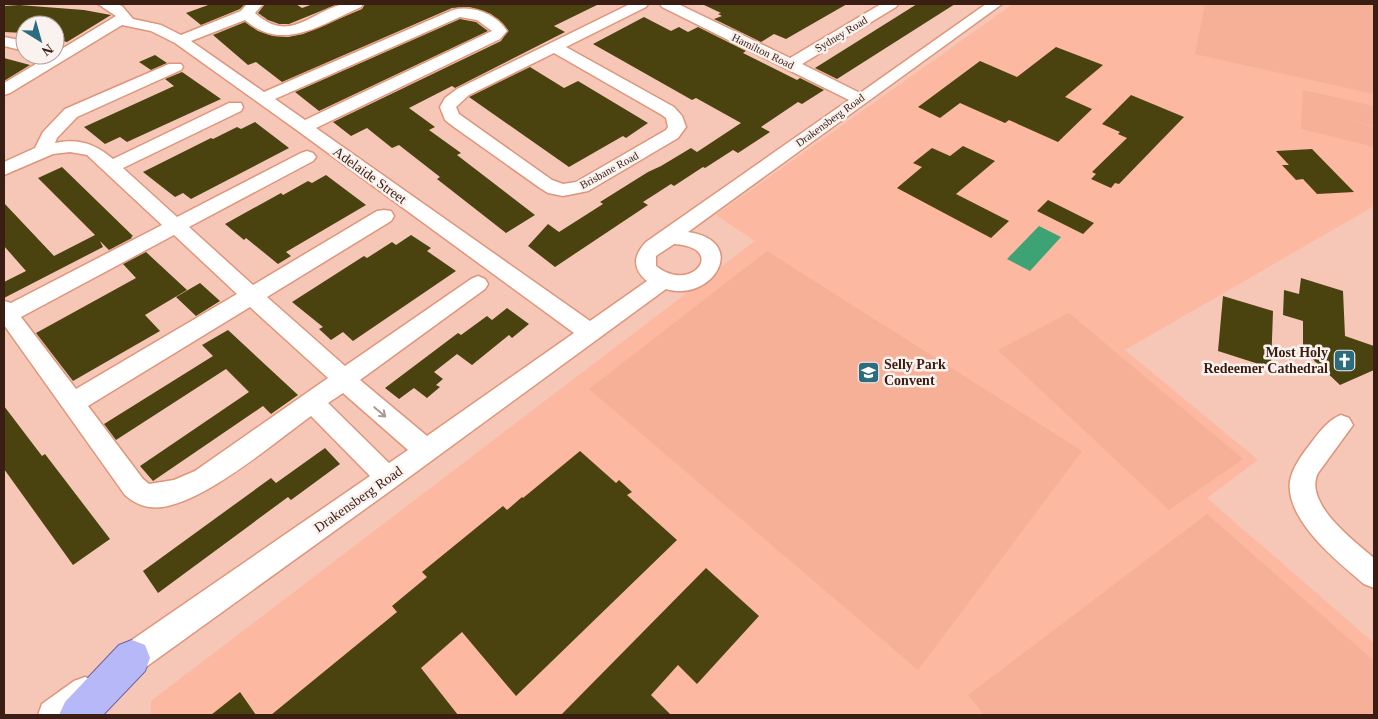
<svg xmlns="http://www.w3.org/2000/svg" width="1378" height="719" viewBox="0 0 1378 719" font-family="Georgia,serif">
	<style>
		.built { fill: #fcb8a0 }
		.green { fill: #f6b097 }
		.water { fill: #3da274 }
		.building { fill: #4b430f }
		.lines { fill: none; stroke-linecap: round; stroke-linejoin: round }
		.minor-casing { stroke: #df957a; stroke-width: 3 }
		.primary-casing { stroke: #6c64a3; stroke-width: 2 }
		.minor { fill: #fff; fill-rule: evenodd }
		.primary { fill: #b6b8f7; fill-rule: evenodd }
		.oneway { stroke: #a79a95 }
		.labels { text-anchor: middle; stroke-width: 5; stroke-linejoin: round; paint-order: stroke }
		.far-street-label { font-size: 11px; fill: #3b1e13; stroke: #faf2ef }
		.street-label { font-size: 14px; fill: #3b1e13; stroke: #faf2ef }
		.poi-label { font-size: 14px; font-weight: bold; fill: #3b1e13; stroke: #faf2ef; text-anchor: end }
	</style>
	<rect width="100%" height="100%" fill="#f6c7b6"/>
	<!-- built -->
	<path class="built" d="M 1013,4 L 1374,4 L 1374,206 L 1125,350 L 1258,460 L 1207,498 L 1374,643 L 1374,715 L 151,715 L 151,701 L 755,241 L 716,215 Z"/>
	<!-- green -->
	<path class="green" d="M 1205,4 L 1373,4 L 1374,94 L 1195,54 Z
		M 1303,90 L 1374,106 L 1374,126 L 1346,119 L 1374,127 L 1374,147 L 1301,129 Z
		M 767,251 L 1082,451 L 918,670 L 589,389 Z
		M 1069,313 L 1243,459 L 1169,510 L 998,350 Z
		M 1207,514 L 1374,661 L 1374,715 L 984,715 L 968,695 Z"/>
	<!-- water -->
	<path class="water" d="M 1039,226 L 1061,237 L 1030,271 L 1007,259 Z"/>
	<!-- building -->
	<path class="building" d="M 211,4 L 245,4 L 240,9 L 201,25 L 186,13 Z
		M 265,4 L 296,4 L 302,8 L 313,4 L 338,4 L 289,24 L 279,24 L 268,20 L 258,13 Z
		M 365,4 L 599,4 L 554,26 L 565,32 L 455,88 L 452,86 L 409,108 L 435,127 L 429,130 L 461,153 L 457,155 L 535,215 L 506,233 L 437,179 L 440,177 L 399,145 L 392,148 L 367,128 L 351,136 L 333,122 L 501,41 L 508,30 L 491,14 L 469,7 L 452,8 L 282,82 L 256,62 L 248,65 L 213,35 L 245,22 L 258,31 L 273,36 L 288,37 L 303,34 L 362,9 Z
		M 702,4 L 847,4 L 786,39 L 774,34 L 761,42 L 714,19 L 722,16 L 718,14 L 721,13 Z
		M 917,4 L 955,4 L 837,79 L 815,68 Z
		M 19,5 L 84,10 L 111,15 L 67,42 L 55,39 L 55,25 L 25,25 L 25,33 L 4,32 L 4,6 Z
		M 644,17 L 671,31 L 679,27 L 688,32 L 698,27 L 746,51 L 743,53 L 797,80 L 800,78 L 824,90 L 802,104 L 798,102 L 761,127 L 770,132 L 738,153 L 733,150 L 705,168 L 703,167 L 674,186 L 671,184 L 643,202 L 648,205 L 555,267 L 528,246 L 548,224 L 559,232 L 603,204 L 600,202 L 648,172 L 661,166 L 691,148 L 697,152 L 741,123 L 696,98 L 692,100 L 593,44 Z
		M 460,19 L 476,22 L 488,31 L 319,111 L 295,92 Z
		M 1056,47 L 1103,65 L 1065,97 L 1092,109 L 1058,142 L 1009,120 L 1005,123 L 960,103 L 940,118 L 918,107 L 980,61 L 1017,77 Z
		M 155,55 L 167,63 L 151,70 L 139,62 Z
		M 4,58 L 30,65 L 4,81 Z
		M 530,67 L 564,88 L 578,81 L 648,123 L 626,138 L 623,136 L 569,167 L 469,97 Z
		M 182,72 L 221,99 L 127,142 L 120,137 L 105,144 L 84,127 L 174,86 L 165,79 Z
		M 1131,95 L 1184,117 L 1119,184 L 1115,183 L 1111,188 L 1091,179 L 1096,174 L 1092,172 L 1127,138 L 1118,134 L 1120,132 L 1102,124 Z
		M 255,122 L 289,148 L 191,199 L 183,193 L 175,197 L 143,172 L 211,138 L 213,139 L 237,127 L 241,129 Z
		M 963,146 L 995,161 L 956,194 L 1009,221 L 991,238 L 897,188 L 922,167 L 913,163 L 932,148 L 950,156 Z
		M 1312,149 L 1354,192 L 1317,194 L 1303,179 L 1296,180 L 1282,165 L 1289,165 L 1276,151 Z
		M 62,167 L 133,236 L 131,237 L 132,238 L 109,250 L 100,241 L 103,247 L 4,298 L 4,282 L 26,271 L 4,246 L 4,203 L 54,256 L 95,235 L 38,178 Z
		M 326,175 L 366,205 L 286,252 L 291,256 L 278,264 L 246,238 L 244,240 L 225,224 L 281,193 L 283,195 L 308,181 L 312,183 Z
		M 1048,200 L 1094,223 L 1083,234 L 1037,211 Z
		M 411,235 L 431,248 L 427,251 L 456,271 L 353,341 L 343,332 L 331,340 L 319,329 L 323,327 L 292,302 L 364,256 L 367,258 L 392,242 L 396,245 Z
		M 146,252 L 187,290 L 145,315 L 160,331 L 73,381 L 36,333 L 136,278 L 123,264 Z
		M 1301,278 L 1343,291 L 1345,336 L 1374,346 L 1374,370 L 1340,385 L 1303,350 L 1303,321 L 1283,315 L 1284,290 L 1299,294 Z
		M 200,283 L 220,301 L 196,316 L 176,297 Z
		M 1223,296 L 1273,311 L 1271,368 L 1218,351 Z
		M 507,308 L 529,324 L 512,338 L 509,335 L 472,365 L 457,354 L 434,372 L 443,379 L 436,385 L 440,387 L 427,398 L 414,388 L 399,399 L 385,388 L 458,333 L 461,335 L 487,316 L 492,320 Z
		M 228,330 L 298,395 L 271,414 L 263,406 L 153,481 L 140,466 L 249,392 L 226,369 L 116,440 L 104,424 L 213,356 L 202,345 Z
		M 4,406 L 42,456 L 45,454 L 110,539 L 73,565 L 4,469 Z
		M 325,448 L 340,464 L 291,500 L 288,497 L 158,593 L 143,571 L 271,478 L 276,483 Z
		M 580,451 L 616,483 L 619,480 L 632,492 L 627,495 L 677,540 L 516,696 L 462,632 L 421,668 L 458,715 L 271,715 L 397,612 L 392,606 L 427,577 L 422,572 L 503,506 L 507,510 L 522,497 L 523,498 Z
		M 706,568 L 759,616 L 697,684 L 678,665 L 651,695 L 671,715 L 561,715 Z
		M 240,692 L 256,715 L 211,715 Z"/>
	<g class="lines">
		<defs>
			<path id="minor" d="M 98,4 L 117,4 L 122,6 L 133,19 L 161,25 L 181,35 L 241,11 L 247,4 L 263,4 L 255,13 C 289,44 309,13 343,4 C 349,3 357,4 363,4 L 361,7 C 322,24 283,53 245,20 L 191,41 L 264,92 L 453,10 C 473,5 496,14 507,31 L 500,39 L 316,128 L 590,321 L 647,281 C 632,268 633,256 646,242 L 849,100 L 662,7 L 660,4 L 678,4 L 790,58 L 881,4 L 898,4 L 896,7 L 802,64 L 860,93 L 986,4 L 1002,4 L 688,232 C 750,241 713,303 666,289 L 397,486 L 132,677 L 121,681 L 110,677 L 106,666 L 110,655 L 370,476 L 311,416 C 276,441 192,514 149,507 C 139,505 132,501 125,495 L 4,325 L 4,301 L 11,303 L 162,225 L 87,155 L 70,152 L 53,154 L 4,175 L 4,162 L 35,148 L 43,132 L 65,109 L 169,64 L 181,64 L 183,67 L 181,70 L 77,117 L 57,138 L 55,143 C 79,138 95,144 113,159 L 229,103 L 241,103 L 243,107 L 241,111 L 123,168 L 177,217 L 301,153 L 307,151 L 313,153 L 316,157 L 313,161 L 189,227 L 253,285 L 377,211 L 384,210 L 391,211 L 394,216 L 391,221 L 267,297 L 345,366 L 471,279 L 478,276 L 485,279 L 488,284 L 485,289 L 360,380 L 427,436 L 574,333 L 298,131 L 175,43 L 151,31 L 122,25 L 10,93 L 4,95 L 4,83 L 51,55 L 55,55 L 55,53 L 116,16 ZM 460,17 L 477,20 L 492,31 L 305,120 L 275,99 ZM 174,235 L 237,294 L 76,389 L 21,317 ZM 674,244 C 728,247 692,295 656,266 L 656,256 ZM 250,307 L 328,378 L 195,471 L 174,480 L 149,484 L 143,479 L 88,406 ZM 343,393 L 408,450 L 389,463 L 328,403 Z
				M 630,4 L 648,4 L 646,7 L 566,47 L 674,107 L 682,116 L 686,127 L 678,138 L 588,191 L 563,196 L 548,193 L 540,188 L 454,127 L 445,120 L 440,107 L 445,98 L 457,89 ZM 554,53 L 662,115 L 666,118 L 668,127 L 666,130 L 576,182 L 563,184 L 552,180 L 459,114 L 456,107 L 469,95 Z
				M 4,37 L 25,41 L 25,51 L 4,46 Z
				M 1341,415 L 1349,418 L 1353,425 L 1318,473 C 1303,503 1354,541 1374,558 L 1374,588 L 1364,584 C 1338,562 1285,520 1290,481 C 1292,469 1301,456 1308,447 C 1317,435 1327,420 1341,415 Z
				M 85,677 L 96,681 L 100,692 C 88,719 65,715 38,715 L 42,704 L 74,681 Z"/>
			<path id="primary" d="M 132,640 L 145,645 L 150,658 L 145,671 L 103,715 L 59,715 L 65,702 L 119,645 Z"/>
		</defs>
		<!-- minor casing -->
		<use href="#minor" class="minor-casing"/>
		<!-- primary casing -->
		<use href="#primary" class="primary-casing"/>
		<!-- minor -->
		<use href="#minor" class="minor"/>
		<!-- primary -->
		<use href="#primary" class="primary"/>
	</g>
	<!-- one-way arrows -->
	<defs><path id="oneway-shaft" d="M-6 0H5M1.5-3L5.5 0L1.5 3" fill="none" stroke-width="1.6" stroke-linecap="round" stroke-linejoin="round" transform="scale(1.25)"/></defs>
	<use class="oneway" href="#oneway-shaft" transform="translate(380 412) rotate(40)"/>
	<!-- icons -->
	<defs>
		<symbol id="church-square" viewBox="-11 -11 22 22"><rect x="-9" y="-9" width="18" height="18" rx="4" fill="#2b6c7f" stroke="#faf2ef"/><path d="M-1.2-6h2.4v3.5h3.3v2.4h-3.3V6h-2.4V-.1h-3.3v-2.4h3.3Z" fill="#fff"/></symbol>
		<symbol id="school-square" viewBox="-11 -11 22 22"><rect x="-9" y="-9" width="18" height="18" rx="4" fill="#2b6c7f" stroke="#faf2ef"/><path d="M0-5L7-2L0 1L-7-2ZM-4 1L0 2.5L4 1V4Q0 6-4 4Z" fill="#fff"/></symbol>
	</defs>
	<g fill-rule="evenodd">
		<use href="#church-square" x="1332" y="348" width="25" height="25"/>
		<use href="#school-square" x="856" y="360" width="25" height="25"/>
	</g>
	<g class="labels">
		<!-- far-street labels -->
		<g class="far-street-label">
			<text transform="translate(841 34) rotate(-31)" y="4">Sydney Road</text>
			<text transform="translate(763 51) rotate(26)" y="4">Hamilton Road</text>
			<text transform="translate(830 120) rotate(-36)" y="4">Drakensberg Road</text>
			<text transform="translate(609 170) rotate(-29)" y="4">Brisbane Road</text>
		</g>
		<!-- street labels -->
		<g class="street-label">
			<text transform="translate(370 175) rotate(36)" y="5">Adelaide Street</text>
			<text transform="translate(358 499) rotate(-35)" y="5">Drakensberg Road</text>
		</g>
		<!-- poi labels -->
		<g class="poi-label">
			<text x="1328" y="357">Most Holy<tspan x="1328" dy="16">Redeemer Cathedral</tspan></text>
			<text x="884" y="369" text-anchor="start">Selly Park<tspan x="884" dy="16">Convent</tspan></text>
		</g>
	</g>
	<!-- border -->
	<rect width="1378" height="719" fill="none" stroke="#3b1e13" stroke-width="10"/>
	<!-- north arrow -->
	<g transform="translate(40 40) rotate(143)"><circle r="24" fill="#faf2ef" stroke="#ae9d97"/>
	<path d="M0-4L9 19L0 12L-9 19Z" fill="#2b6c7f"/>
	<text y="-8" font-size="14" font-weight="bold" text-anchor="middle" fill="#3b1e13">N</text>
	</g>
</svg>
